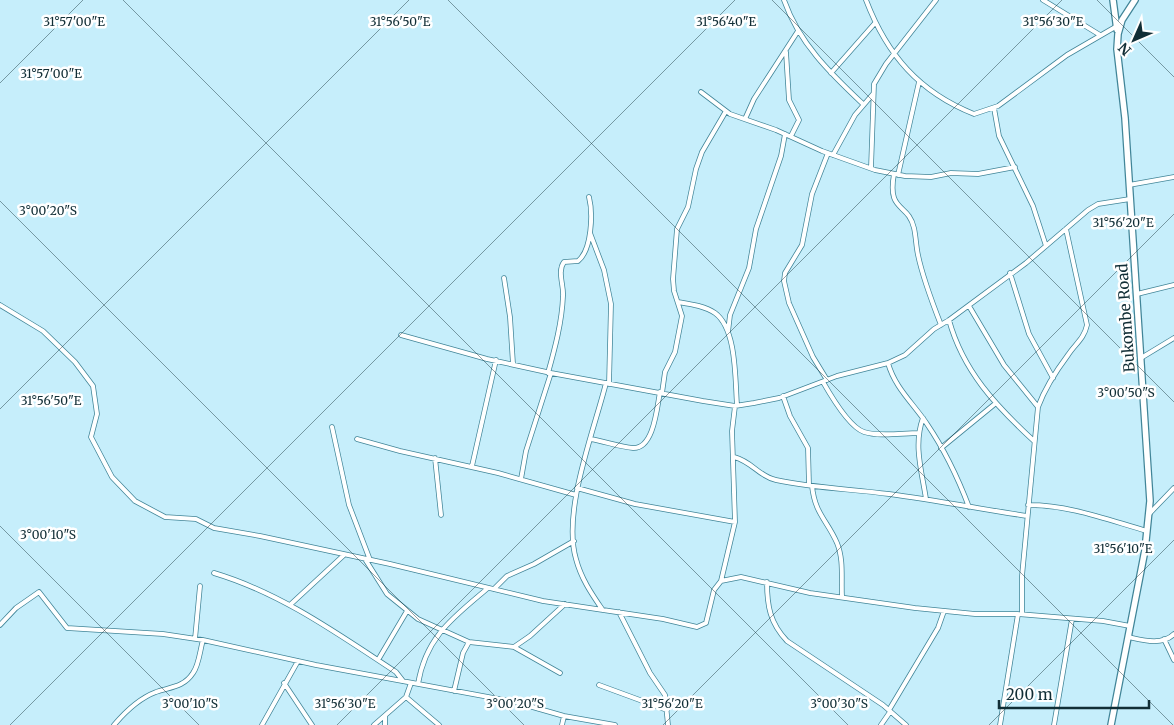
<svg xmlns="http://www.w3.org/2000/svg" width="1174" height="725" viewBox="0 0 1174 725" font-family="Merriweather,serif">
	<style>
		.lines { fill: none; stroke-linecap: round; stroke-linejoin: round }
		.street-casing { stroke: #418598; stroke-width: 5.5 }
		.secondary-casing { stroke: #418598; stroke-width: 8 }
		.street { stroke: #fff; stroke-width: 4 }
		.secondary { stroke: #fff; stroke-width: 5.5 }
		.ticks { fill: none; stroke: #112e36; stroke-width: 1; stroke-opacity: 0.45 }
		.labels { text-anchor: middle; stroke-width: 5; stroke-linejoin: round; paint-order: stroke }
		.street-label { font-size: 15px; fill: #112e36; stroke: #fff }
		.ticks-label { font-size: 12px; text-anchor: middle; fill: #112e36; stroke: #fff; stroke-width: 5; stroke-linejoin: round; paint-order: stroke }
	</style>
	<rect width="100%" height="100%" fill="#c6eefb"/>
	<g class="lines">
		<defs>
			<path id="street" d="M 784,0 C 799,43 830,73 863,104
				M 866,0 C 887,55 919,92 974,114 L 998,106 L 1067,55 L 1117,26
				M 1043,0 L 1100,35
				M 786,52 L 789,100 L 799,120 L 791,136
				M 831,73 L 875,23
				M 701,92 L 730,114 L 776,130 L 822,151 L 875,170 L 905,176 L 931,177 L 951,173 L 978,174 L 1015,167
				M 994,108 L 999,136 L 1033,206 L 1046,246
				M 745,119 L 754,99 L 798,31
				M 833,155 L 855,115 L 873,94
				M 871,168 L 874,84 L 886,64 L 936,0
				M 894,174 C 887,213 908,202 914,228 C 916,237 916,246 918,255 C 923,279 932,302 941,325
				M 898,175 L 919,82
				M 1129,185 L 1174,177
				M 590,233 L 604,270 L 611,304 L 609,384
				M 1010,273 L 1029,334 L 1053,378
				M 504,278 L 510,317 L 513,364
				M 1137,294 L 1174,285
				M 678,302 C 690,304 705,306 715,313 C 737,329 735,380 737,405
				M 0,305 L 43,331 L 75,362 L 93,386 L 97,414 L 91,437 L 112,477 L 135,501 L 165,517 L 196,519 L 214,528 L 260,536 L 390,564 L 543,601 L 663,619 L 697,627 L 706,623 L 714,590 L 721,581 L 741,577 L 810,593 L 915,608 L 975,614 L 1018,614 L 1103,621 L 1130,626
				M 969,306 L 1004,365 L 1038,407
				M 949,320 C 963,371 996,406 1034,441
				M 728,332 L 730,315 L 749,268 L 756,229 L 781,156 L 785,134
				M 401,335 L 487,359 L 551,373 L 703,401 L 735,406 L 754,403 L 779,398 L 837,376 L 888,363 L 905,355 L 934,329 L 949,320 L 1026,263 L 1088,210 L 1098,204 L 1130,199
				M 1141,358 L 1174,338
				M 888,363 C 895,388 913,403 927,424 C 944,449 958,478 969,507
				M 548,373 C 555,348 562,322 563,296 C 564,286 557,271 564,262 L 578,261 C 592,250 593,213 589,197
				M 827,380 L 813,357 L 789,303 L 784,281 L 785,273 L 802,245 L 812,194 L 828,153
				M 823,382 C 831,396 849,427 864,432 C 880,437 902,433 919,433
				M 662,393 L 665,372 L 675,352 L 682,316 L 674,291 L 673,279 L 677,229 L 688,207 L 696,169 L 702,152 L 726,111
				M 783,396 L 790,416 L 808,448 L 809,485
				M 923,418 C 913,445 922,472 926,499
				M 332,427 L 349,505 L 370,560
				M 357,439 L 400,451 L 498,473 L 576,495
				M 590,439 C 604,441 619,447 633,448 C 654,449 657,407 660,392
				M 941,448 L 996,403
				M 734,457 C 753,462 758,476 776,480 C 813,488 851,489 889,494 C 935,500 981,509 1027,516
				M 435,458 L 441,515
				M 472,466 L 496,360
				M 521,479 L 526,451 L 551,373
				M 812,486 C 815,514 827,520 837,543 C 844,560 841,579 842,597
				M 577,488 L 635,504 L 735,522
				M 1028,505 C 1070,505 1108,520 1147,531
				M 1149,514 L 1174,488
				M 365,559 L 387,594 L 418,619 L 469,642 L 514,647 L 530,636 L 565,604
				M 214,573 C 281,593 338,634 396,672 L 403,681
				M 721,581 L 735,522 L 732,431 L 735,406
				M 767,582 C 767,606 770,623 787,641 L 883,705 L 906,725
				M 494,589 L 507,576 L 534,564 L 574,541
				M 291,604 L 344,555
				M 602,609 C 591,593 581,578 576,559 C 562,511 594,431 606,383
				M 619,612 L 650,673 L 665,695 L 668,725
				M 1022,614 L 1022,576 L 1038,407 C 1045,388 1056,371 1068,355 C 1075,344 1084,339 1087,325 L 1066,229
				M 0,625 L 16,608 L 39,592 L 67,628 L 163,634 L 203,640 L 316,665 L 515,702 L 564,716 L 615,725
				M 1128,637 C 1142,640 1162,646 1174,634
				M 195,639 L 200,586
				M 1164,639 L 1174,660
				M 514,647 L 560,673
				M 378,660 L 407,611
				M 284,683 L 312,725
				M 418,684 C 426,636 454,617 488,588
				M 599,685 L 667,710
				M 454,691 L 463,653 L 469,642
				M 406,697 L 439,725
				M 889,710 L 938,628 L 944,611
				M 385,716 L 385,725
				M 114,725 C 125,712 140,698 156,692 C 171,687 184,687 193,673 C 199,665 200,650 203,640
				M 262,725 L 298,661
				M 374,725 L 406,697 L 411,683
				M 562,725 L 564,716
				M 881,725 L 890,712
				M 1000,725 L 1018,614
				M 1054,725 L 1072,619"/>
			<path id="secondary" d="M 1113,0 L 1117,30
				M 1111,725 L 1145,550 L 1150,501 L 1125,118 L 1117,49 L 1118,34 L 1122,20 L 1135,0"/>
		</defs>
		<!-- street casing -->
		<use href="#street" class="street-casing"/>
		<!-- secondary casing -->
		<use href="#secondary" class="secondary-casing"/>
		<!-- street -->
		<use href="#street" class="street"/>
		<!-- secondary -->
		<use href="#secondary" class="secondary"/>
	</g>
	<!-- ticks -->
	<path class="ticks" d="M 123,0 L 848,725M 448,0 L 1173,725M 772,0 L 1174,402M 1097,0 L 1174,77M 0,83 L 83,0M 0,201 L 524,725M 0,409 L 409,0M 0,526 L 199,725M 10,725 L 735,0M 337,725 L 1062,0M 663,725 L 1174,214M 989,725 L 1174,540"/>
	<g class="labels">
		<!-- street labels -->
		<g class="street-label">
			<text transform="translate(1126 318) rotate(-94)" y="5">Bukombe Road</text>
		</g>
	</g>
	<g class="ticks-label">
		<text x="74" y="26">31°57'00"E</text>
		<text x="400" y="26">31°56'50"E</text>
		<text x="726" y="26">31°56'40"E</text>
		<text x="1053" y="26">31°56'30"E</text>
		<text x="51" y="78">31°57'00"E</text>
		<text x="48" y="215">3°00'20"S</text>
		<text x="1123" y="227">31°56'20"E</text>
		<text x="1126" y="397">3°00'50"S</text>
		<text x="51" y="405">31°56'50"E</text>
		<text x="48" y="539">3°00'10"S</text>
		<text x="1123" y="553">31°56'10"E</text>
		<text x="345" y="708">31°56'30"E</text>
		<text x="672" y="708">31°56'20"E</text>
		<text x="190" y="708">3°00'10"S</text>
		<text x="515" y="708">3°00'20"S</text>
		<text x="839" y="708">3°00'30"S</text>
	</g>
	<!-- north arrow -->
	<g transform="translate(1134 40) rotate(225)" stroke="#ffffff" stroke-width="4" paint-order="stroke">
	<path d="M0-4L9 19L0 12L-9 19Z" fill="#112e36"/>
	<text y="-8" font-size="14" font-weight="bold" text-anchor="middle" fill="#112e36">N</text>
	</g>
	<!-- scale -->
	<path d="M999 700v8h150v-8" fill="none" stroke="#112e36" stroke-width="2.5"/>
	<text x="1006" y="700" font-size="15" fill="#112e36" stroke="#ffffff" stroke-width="4" paint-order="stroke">200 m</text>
</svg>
